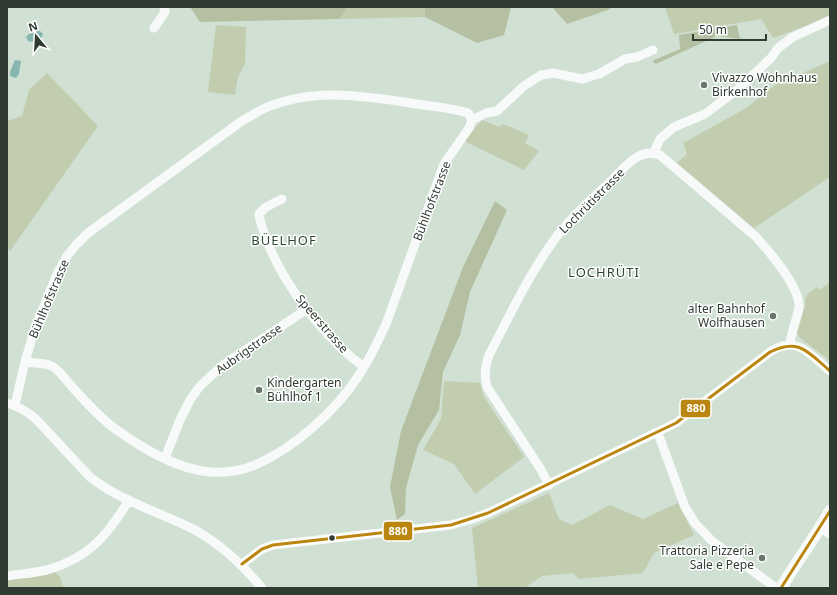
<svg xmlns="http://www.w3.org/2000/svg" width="837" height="595" viewBox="0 0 837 595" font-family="'Noto Sans',sans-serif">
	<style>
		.green { fill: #c2ccaf }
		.forest { fill: #b5bfa1 }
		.water { fill: #87b6b0 }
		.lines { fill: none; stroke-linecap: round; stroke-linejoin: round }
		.minor { stroke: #f8faf9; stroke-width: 9 }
		.tertiary { stroke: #f8faf9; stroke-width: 11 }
		.secondary { stroke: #f8faf9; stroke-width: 12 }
		.bus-1-casing { stroke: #fff; stroke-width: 6 }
		.bus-1 { stroke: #bb860f; stroke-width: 3 }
		.poi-dot { fill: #68756b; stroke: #fff; stroke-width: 1.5 }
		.bus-dot { fill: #303b32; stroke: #fff; stroke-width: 1.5 }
		.labels { text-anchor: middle; stroke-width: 3; stroke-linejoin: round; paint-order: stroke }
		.poi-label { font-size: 12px; fill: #303b32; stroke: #fff; text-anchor: start }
		.street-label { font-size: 12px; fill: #303b32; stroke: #fff }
		.neighbourhood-label { font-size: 13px; letter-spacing: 1px; fill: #2f4836; stroke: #fff }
		.line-badge { stroke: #fff; stroke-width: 1.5 }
		.badge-label { font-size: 11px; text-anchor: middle; font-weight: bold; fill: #fff }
	</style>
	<rect width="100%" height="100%" fill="#d0e1d4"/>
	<!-- green -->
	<path class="green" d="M 347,7 L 425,7 L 425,17 L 339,19 Z
		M 665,7 L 830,7 L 830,17 L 773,38 L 761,19 L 674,34 Z
		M 216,25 L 246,27 L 245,64 L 238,77 L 235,95 L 208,92 Z
		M 830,61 L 830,177 L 754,228 L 677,163 L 687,154 L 683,143 L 748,107 L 783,78 L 796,76 Z
		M 47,73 L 98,126 L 10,251 L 7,247 L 7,121 L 22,116 L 29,90 Z
		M 482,120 L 499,127 L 503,124 L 529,135 L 525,143 L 539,151 L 524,170 L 466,142 L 465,140 Z
		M 830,282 L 830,361 L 799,337 L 797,332 L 799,324 L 801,323 L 800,321 L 805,307 L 805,299 L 808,294 L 817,287 L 820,290 Z
		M 444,381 L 480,383 L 484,397 L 524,457 L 475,494 L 454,464 L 423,450 L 441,419 Z
		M 549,493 L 559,519 L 572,525 L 610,505 L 643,519 L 678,503 L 694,535 L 654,553 L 643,573 L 579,579 L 573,573 L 542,576 L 526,587 L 478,588 L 472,528 Z
		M 55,572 L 61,578 L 63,588 L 7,588 L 7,579 Z"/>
	<!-- forest -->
	<path class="forest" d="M 190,7 L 347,7 L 339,19 L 200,22 Z
		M 425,7 L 511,7 L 504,35 L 477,43 L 425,17 Z
		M 552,7 L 612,7 L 608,10 L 567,24 Z
		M 737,25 L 740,39 L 717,36 L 656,64 L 652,61 L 680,49 L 679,35 Z
		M 495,201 L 507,210 L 470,292 L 460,335 L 443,372 L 439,410 L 418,445 L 406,488 L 405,514 L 397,520 L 390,487 L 401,431 L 463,267 Z"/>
	<!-- water -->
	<path class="water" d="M 39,30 L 43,34 L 42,37 C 38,40 33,43 28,41 L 26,37 L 29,34 Z
		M 15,60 L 21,61 L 19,74 L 16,78 L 10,76 L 10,72 Z"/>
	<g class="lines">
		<!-- minor -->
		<path class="minor" d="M 154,28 L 165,12 L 164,7
			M 472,120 L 486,113 L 497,111 L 524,86 L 541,75 L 553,73 L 582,79 L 599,74 L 625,59 L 637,57 L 653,50
			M 654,152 L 660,139 L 674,127 L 705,114 L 738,89 L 771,58 L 778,48 L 793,37 L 830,20
			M 282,199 L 266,207 L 259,214 C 260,223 263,230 266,238 C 282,283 325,339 364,367
			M 7,403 C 18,406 26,411 35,418 L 90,477 C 120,501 159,512 193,529 C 221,544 242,564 262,588
			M 15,405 L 25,362 C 32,363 47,363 52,366 C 60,371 67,381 73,388 C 86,402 99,417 114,428 C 142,448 176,469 210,472 C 224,473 241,471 255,465 C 293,449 337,410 359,375 C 370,359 378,341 386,324 L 444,164 L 469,128 L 472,120 L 468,113 C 448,107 426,106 405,102 C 356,95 310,88 263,109 C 255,113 247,118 239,123 L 88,233 L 76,245 L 67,256 L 57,274 L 34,331 L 25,362
			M 658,433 L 685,507 L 695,523 L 711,540 L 776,588
			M 165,458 L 180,420 L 190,400 L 200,386 L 223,365 L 307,309
			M 549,485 L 540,468 L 487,387 C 484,375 485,367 489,355 C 510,315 530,272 557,236 C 573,215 594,197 613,179 C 626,166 640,147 660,155 L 755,236 C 769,251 800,287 799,307 C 797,320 791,331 790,344
			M 242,564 L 262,549 L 273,545 L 451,525 L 472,519 L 488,513 L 676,423 L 770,352 C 797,334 809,354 830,371
			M 7,576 C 20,574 34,573 47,570 C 89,558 107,536 129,500"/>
		<!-- tertiary -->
		<path class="tertiary" d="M 821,527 L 830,533"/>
		<!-- secondary -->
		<path class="secondary" d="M 781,588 C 796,562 815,538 830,511"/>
		<defs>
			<path id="bus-1" d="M 242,564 L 262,549 L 273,545 L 451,525 L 488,513 L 676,423 L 770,352 C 799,337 809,353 830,371
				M 781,588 L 830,511"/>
		</defs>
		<!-- bus-1 casing -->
		<use href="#bus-1" class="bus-1-casing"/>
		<!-- bus-1 -->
		<use href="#bus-1" class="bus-1"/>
	</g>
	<!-- markers -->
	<g class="poi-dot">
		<circle cx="704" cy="85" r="4"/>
		<circle cx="773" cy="316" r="4"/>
		<circle cx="259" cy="390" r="4"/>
		<circle cx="762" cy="558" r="4"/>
	</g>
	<circle class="bus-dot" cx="332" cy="538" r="3.5"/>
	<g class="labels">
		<!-- poi labels -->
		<g class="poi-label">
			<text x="712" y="82">Vivazzo Wohnhaus<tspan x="712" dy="14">Birkenhof</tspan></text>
			<text x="765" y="313" text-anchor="end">alter Bahnhof<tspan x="765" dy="14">Wolfhausen</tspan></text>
			<text x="267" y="387">Kindergarten<tspan x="267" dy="14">Bühlhof 1</tspan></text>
			<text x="754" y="555" text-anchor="end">Trattoria Pizzeria<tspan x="754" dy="14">Sale e Pepe</tspan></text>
		</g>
		<!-- street labels -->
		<g class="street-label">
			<text transform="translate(432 201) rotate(-69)" y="4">Bühlhofstrasse</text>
			<text transform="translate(592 201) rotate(-45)" y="4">Lochrütistrasse</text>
			<text transform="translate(49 299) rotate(-67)" y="4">Bühlhofstrasse</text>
			<text transform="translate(322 324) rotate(49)" y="4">Speerstrasse</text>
			<text transform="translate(249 349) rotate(-35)" y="4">Aubrigstrasse</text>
		</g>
		<!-- neighbourhood labels -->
		<g class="neighbourhood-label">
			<text x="284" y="245">BÜELHOF</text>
			<text x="604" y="277">LOCHRÜTI</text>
		</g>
	</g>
	<g class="line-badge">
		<rect x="680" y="399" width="31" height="19" rx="4" fill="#bb860f"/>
		<rect x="383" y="521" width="30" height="20" rx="4" fill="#bb860f"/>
	</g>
	<g class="badge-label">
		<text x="696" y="412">880</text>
		<text x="398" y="535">880</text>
	</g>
	<!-- border -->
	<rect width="837" height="595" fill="none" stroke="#303b32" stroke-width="16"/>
	<!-- north arrow -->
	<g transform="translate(36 36) rotate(342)" stroke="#ffffff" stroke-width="3" paint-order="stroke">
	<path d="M0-3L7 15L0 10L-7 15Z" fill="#303b32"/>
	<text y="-6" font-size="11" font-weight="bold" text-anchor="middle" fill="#303b32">N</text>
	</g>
	<!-- scale -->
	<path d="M693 34v6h73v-6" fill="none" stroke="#303b32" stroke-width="2"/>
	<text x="699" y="34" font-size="12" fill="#303b32" stroke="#ffffff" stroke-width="3" paint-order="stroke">50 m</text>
</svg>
